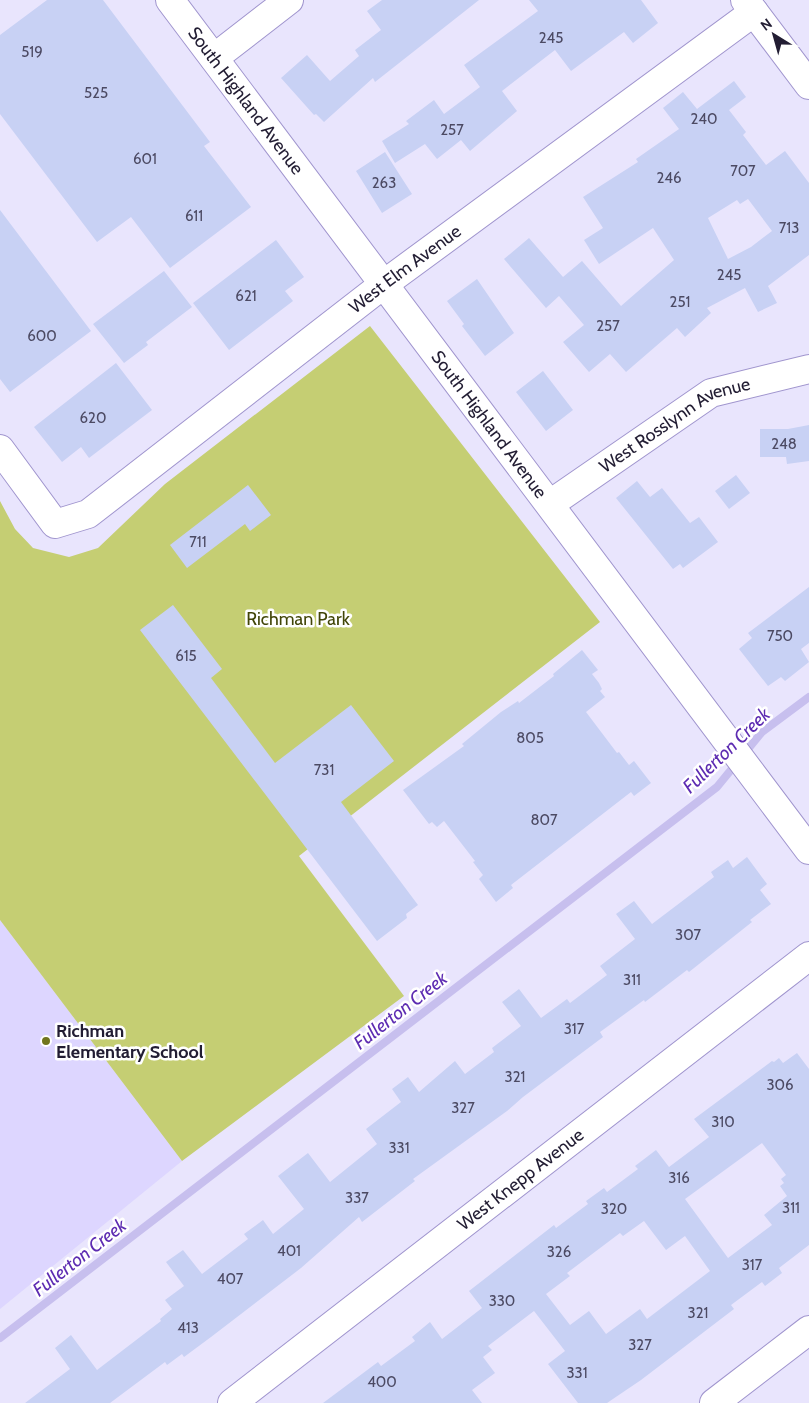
<svg xmlns="http://www.w3.org/2000/svg" width="809" height="1403" viewBox="0 0 809 1403" font-family="Cabin,sans-serif">
	<style>
		.built { fill: #ddd6ff }
		.green { fill: #c5ce73 }
		.lines { fill: none; stroke-linecap: round; stroke-linejoin: round }
		.stream { stroke: #c7bfee; stroke-width: 8 }
		.building { fill: #c8d1f4; fill-rule: evenodd }
		.minor-casing { stroke: #a095ce; stroke-width: 30 }
		.tertiary-casing { stroke: #a095ce; stroke-width: 30 }
		.minor { stroke: #fff; stroke-width: 28 }
		.tertiary { stroke: #fff; stroke-width: 28 }
		.poi-dot { fill: #70751e; stroke: #fff; stroke-width: 2 }
		.labels { text-anchor: middle; stroke-width: 5; stroke-linejoin: round; paint-order: stroke }
		.number-label { font-size: 15px; fill: #4c4a63 }
		.street-label { font-size: 18px; fill: #221d33; stroke: #fff }
		.park-label { font-size: 18px; fill: #414508; stroke: #fff }
		.poi-label { font-size: 18px; font-weight: bold; fill: #221d33; stroke: #fff; text-anchor: start }
		.water-label { font-size: 19px; font-style: italic; fill: #5d2cb2; stroke: #fff }
	</style>
	<rect width="100%" height="100%" fill="#e9e5fd"/>
	<!-- built -->
	<path class="built" d="M 0,920 L 182,1161 L 0,1309 Z"/>
	<!-- green -->
	<path class="green" d="M 370,326 L 600,622 L 299,856 L 404,996 L 182,1161 L 0,920 L 0,501 L 15,529 L 33,548 L 69,557 L 98,548 L 165,484 Z"/>
	<g class="lines">
		<!-- stream -->
		<path class="stream" d="M 0,1338 L 717,787 L 762,732 L 809,697"/>
	</g>
	<!-- building -->
	<path class="building" d="M 47,0 L 103,0 L 210,142 L 204,146 L 251,207 L 170,268 L 131,217 L 97,242 L 0,114 L 0,35 Z
		M 382,0 L 479,0 L 375,82 L 373,78 L 324,122 L 316,114 L 314,115 L 281,78 L 307,55 L 330,81 L 359,56 L 355,50 L 381,30 L 367,11 Z
		M 529,0 L 641,0 L 658,23 L 633,43 L 624,32 L 571,71 L 555,50 L 502,91 L 517,111 L 470,151 L 461,140 L 437,159 L 425,144 L 395,163 L 382,141 L 409,124 L 406,121 L 434,100 L 444,114 L 480,87 L 464,65 L 538,11 Z
		M 734,81 L 746,97 L 729,110 L 746,132 L 743,135 L 766,165 L 785,151 L 809,183 L 809,255 L 768,286 L 777,303 L 758,312 L 745,288 L 707,308 L 711,313 L 685,337 L 677,328 L 626,372 L 610,354 L 589,372 L 563,342 L 584,325 L 559,296 L 546,308 L 504,259 L 529,238 L 563,277 L 582,261 L 621,306 L 674,260 L 653,228 L 599,264 L 584,240 L 603,228 L 583,197 L 638,162 L 636,159 L 679,129 L 663,108 L 683,92 L 697,109 ZM 748,199 L 772,231 L 751,247 L 728,259 L 708,218 L 737,200 L 740,204 Z
		M 385,152 L 412,194 L 382,213 L 356,171 Z
		M 0,210 L 91,331 L 10,392 L 0,379 Z
		M 276,240 L 304,277 L 285,291 L 293,301 L 229,350 L 193,303 Z
		M 164,271 L 192,307 L 146,342 L 148,345 L 124,363 L 93,324 Z
		M 477,279 L 514,333 L 485,356 L 462,326 L 464,324 L 447,301 Z
		M 116,363 L 152,410 L 89,458 L 81,447 L 62,462 L 34,427 Z
		M 543,371 L 573,410 L 546,431 L 516,392 Z
		M 809,425 L 809,461 L 787,464 L 786,457 L 760,457 L 760,429 L 788,429 Z
		M 736,475 L 750,493 L 729,509 L 715,491 Z
		M 637,481 L 650,497 L 662,488 L 690,523 L 699,517 L 718,542 L 683,568 L 680,564 L 673,569 L 616,498 Z
		M 248,485 L 271,515 L 250,531 L 245,524 L 187,568 L 170,545 Z
		M 809,587 L 809,643 L 801,649 L 809,662 L 785,681 L 781,677 L 768,686 L 739,649 L 752,638 L 748,633 Z
		M 173,605 L 222,669 L 211,678 L 275,763 L 351,705 L 394,761 L 341,802 L 418,905 L 406,914 L 407,918 L 377,941 L 140,630 Z
		M 582,650 L 598,670 L 592,674 L 599,683 L 602,689 L 600,691 L 605,697 L 586,712 L 617,753 L 619,752 L 629,765 L 634,761 L 651,783 L 634,796 L 631,792 L 511,885 L 513,888 L 496,902 L 479,879 L 483,875 L 473,862 L 475,861 L 444,821 L 437,827 L 432,822 L 429,824 L 403,790 L 464,746 L 462,744 L 501,712 L 518,701 L 519,703 L 554,676 L 553,674 Z
		M 747,857 L 767,884 L 760,890 L 771,904 L 750,920 L 752,922 L 689,972 L 687,970 L 645,1002 L 644,1000 L 600,1032 L 603,1037 L 523,1097 L 507,1111 L 413,1179 L 415,1181 L 362,1222 L 359,1217 L 301,1268 L 211,1337 L 184,1357 L 182,1354 L 167,1365 L 165,1362 L 110,1403 L 25,1403 L 70,1369 L 55,1348 L 71,1335 L 97,1370 L 161,1321 L 160,1319 L 172,1309 L 165,1300 L 184,1286 L 166,1262 L 183,1250 L 202,1274 L 248,1239 L 244,1234 L 263,1220 L 273,1234 L 304,1209 L 278,1176 L 308,1153 L 330,1182 L 377,1144 L 366,1129 L 401,1102 L 392,1089 L 408,1077 L 419,1092 L 455,1061 L 465,1074 L 494,1052 L 492,1048 L 521,1026 L 502,1002 L 519,989 L 541,1018 L 567,999 L 570,1003 L 607,975 L 600,966 L 635,939 L 616,914 L 634,901 L 652,924 L 714,877 L 711,872 L 728,860 L 733,868 Z
		M 797,1053 L 809,1069 L 809,1245 L 779,1268 L 782,1273 L 765,1286 L 762,1282 L 731,1305 L 734,1309 L 641,1380 L 607,1403 L 578,1403 L 548,1364 L 565,1351 L 534,1311 L 488,1346 L 492,1350 L 483,1357 L 495,1373 L 472,1390 L 482,1403 L 323,1403 L 378,1362 L 381,1366 L 415,1341 L 412,1337 L 430,1322 L 442,1339 L 482,1308 L 469,1291 L 554,1225 L 556,1228 L 588,1204 L 586,1201 L 604,1188 L 607,1192 L 638,1169 L 635,1166 L 656,1150 L 669,1167 L 709,1137 L 694,1119 L 772,1061 L 774,1062 L 779,1058 L 783,1063 ZM 762,1143 L 786,1175 L 781,1179 L 784,1183 L 780,1186 L 787,1196 L 764,1215 L 772,1225 L 728,1258 L 685,1199 ZM 644,1221 L 666,1250 L 685,1236 L 710,1271 L 647,1319 L 640,1309 L 606,1334 L 589,1311 L 570,1325 L 546,1294 L 570,1276 L 567,1273 L 620,1233 L 623,1236 Z"/>
	<g class="lines">
		<defs>
			<g id="minor">
				<path d="M 745,0 L 809,85"/>
				<path d="M 214,58 L 289,0"/>
				<path id="s1" d="M 0,449 L 55,524 L 88,514 L 384,284 L 754,12"/>
				<path id="s2" d="M 550,504 L 711,393 L 809,369"/>
				<path id="s3" d="M 232,1403 L 809,956"/>
				<path d="M 714,1403 L 809,1330"/>
			</g>
			<g id="tertiary">
				<path id="s4" d="M 170,0 L 809,850"/>
			</g>
		</defs>
		<!-- minor casing -->
		<use href="#minor" class="minor-casing"/>
		<!-- tertiary casing -->
		<use href="#tertiary" class="tertiary-casing"/>
		<!-- minor -->
		<use href="#minor" class="minor"/>
		<!-- tertiary -->
		<use href="#tertiary" class="tertiary"/>
	</g>
	<!-- markers -->
	<circle class="poi-dot" cx="46" cy="1041" r="5"/>
	<g class="labels">
		<!-- number labels -->
		<g class="number-label">
			<text x="551" y="43">245</text>
			<text x="32" y="57">519</text>
			<text x="96" y="98">525</text>
			<text x="704" y="124">240</text>
			<text x="452" y="135">257</text>
			<text x="145" y="164">601</text>
			<text x="743" y="176">707</text>
			<text x="669" y="183">246</text>
			<text x="384" y="188">263</text>
			<text x="194" y="221">611</text>
			<text x="789" y="233">713</text>
			<text x="729" y="280">245</text>
			<text x="246" y="301">621</text>
			<text x="680" y="307">251</text>
			<text x="608" y="331">257</text>
			<text x="42" y="341">600</text>
			<text x="93" y="423">620</text>
			<text x="784" y="449">248</text>
			<text x="198" y="547">711</text>
			<text x="780" y="641">750</text>
			<text x="186" y="661">615</text>
			<text x="530" y="743">805</text>
			<text x="324" y="775">731</text>
			<text x="544" y="825">807</text>
			<text x="688" y="940">307</text>
			<text x="632" y="985">311</text>
			<text x="574" y="1034">317</text>
			<text x="515" y="1082">321</text>
			<text x="780" y="1090">306</text>
			<text x="463" y="1113">327</text>
			<text x="723" y="1127">310</text>
			<text x="399" y="1153">331</text>
			<text x="679" y="1183">316</text>
			<text x="357" y="1203">337</text>
			<text x="791" y="1213">311</text>
			<text x="614" y="1214">320</text>
			<text x="289" y="1256">401</text>
			<text x="559" y="1257">326</text>
			<text x="752" y="1270">317</text>
			<text x="230" y="1284">407</text>
			<text x="502" y="1306">330</text>
			<text x="698" y="1318">321</text>
			<text x="188" y="1333">413</text>
			<text x="640" y="1350">327</text>
			<text x="577" y="1378">331</text>
			<text x="382" y="1387">400</text>
		</g>
		<!-- street labels -->
		<g class="street-label">
			<text dy="6" stroke="none"><textPath href="#s4" startOffset="126">South Highland Avenue</textPath></text>
			<text dy="6" stroke="none"><textPath href="#s1" startOffset="528">West Elm Avenue</textPath></text>
			<text dy="6" stroke="none"><textPath href="#s4" startOffset="531">South Highland Avenue</textPath></text>
			<text dy="6" stroke="none"><textPath href="#s2" startOffset="149">West Rosslynn Avenue</textPath></text>
			<text dy="6" stroke="none"><textPath href="#s3" startOffset="365">West Knepp Avenue</textPath></text>
		</g>
		<!-- park labels -->
		<g class="park-label">
			<text x="298" y="625">Richman Park</text>
		</g>
		<!-- poi labels -->
		<g class="poi-label">
			<text x="56" y="1037">Richman<tspan x="56" dy="21">Elementary School</tspan></text>
		</g>
		<!-- water labels -->
		<g class="water-label">
			<text transform="translate(726 750) rotate(-44)" y="7">Fullerton Creek</text>
			<text transform="translate(400 1010) rotate(-38)" y="7">Fullerton Creek</text>
			<text transform="translate(79 1257) rotate(-38)" y="7">Fullerton Creek</text>
		</g>
	</g>
	<!-- north arrow -->
	<g transform="translate(774 35) rotate(323)" stroke="#ffffff" stroke-width="4" paint-order="stroke">
	<path d="M0-4L9 19L0 12L-9 19Z" fill="#221d33"/>
	<text y="-8" font-size="14" font-weight="bold" text-anchor="middle" fill="#221d33">N</text>
	</g>
</svg>
